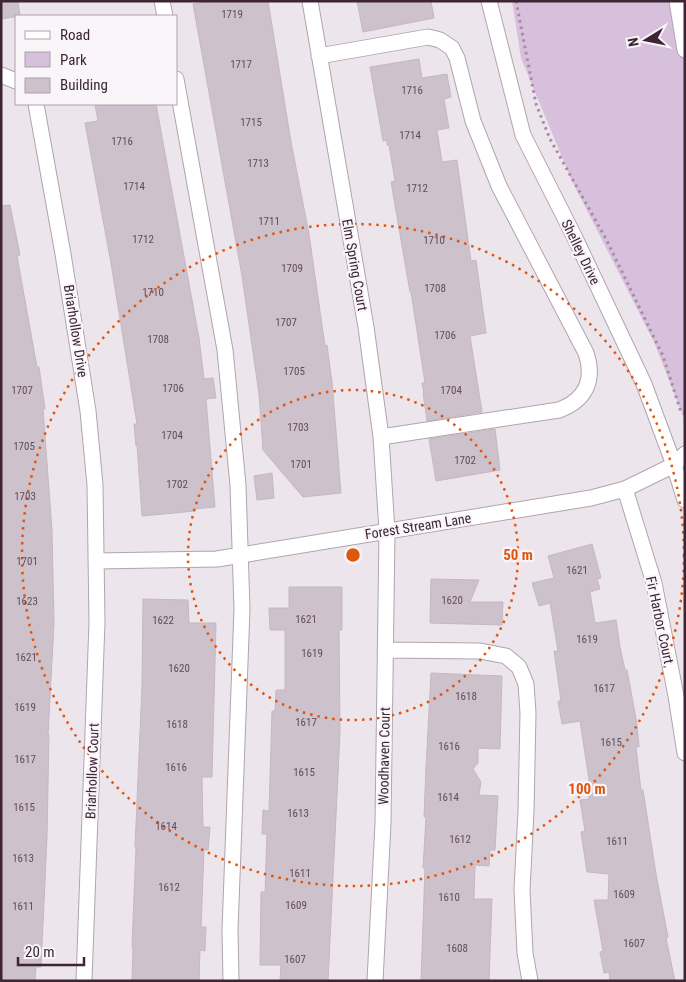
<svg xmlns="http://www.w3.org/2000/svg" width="686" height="982" viewBox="0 0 686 982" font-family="'Roboto Condensed',sans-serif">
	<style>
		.green { fill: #d6c0db }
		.building { fill: #cdc1cb; stroke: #c6b7c4 }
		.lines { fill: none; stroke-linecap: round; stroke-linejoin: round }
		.minor-casing { stroke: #b1a4ae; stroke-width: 17 }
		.path { stroke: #ad88a5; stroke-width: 3; stroke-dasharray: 2.5 4; stroke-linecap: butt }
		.minor { stroke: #fff; stroke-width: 15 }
		.ring { fill: none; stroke: #df560e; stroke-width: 2.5; stroke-dasharray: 2.5 5 }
		.labels { text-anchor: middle; stroke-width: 4.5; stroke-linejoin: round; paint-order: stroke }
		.number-label { font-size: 11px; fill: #614c5b }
		.street-label { font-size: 14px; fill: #3d2536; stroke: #f9f5f9 }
		.centre { fill: #df560e; stroke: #f9f5f9; stroke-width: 2.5 }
		.ring-label { font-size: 15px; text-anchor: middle; font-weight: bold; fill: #df560e; stroke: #f9f5f9; stroke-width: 4.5; stroke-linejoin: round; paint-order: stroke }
	</style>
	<rect width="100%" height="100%" fill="#ede5ec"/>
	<!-- green -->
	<path class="green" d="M 512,1 L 685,1 L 685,421 L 654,342 L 571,179 L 521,58 Z"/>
	<!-- building -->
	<path class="building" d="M 1,1 L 18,1 L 20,16 L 1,19 Z
		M 214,1 L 268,1 L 291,142 L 309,234 L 325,346 L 327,345 L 332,382 L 341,493 L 303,497 L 263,450 L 259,394 L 242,276 L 193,4 Z
		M 357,1 L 431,1 L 434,18 L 363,32 Z
		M 419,59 L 422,78 L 447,74 L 451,97 L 444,99 L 449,128 L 437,130 L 442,162 L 457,160 L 471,261 L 476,260 L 486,333 L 470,336 L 482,412 L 427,421 L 423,393 L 424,393 L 422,383 L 425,383 L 411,292 L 410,292 L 391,182 L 395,181 L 389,145 L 387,145 L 387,140 L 383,141 L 370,67 Z
		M 95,104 L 156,104 L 199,338 L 204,379 L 213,378 L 216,398 L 206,399 L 215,507 L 194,509 L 195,511 L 142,516 L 137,445 L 136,446 L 134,424 L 137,424 L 111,263 L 85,123 L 98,121 Z
		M 10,205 L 20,255 L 17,256 L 37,367 L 39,367 L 45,409 L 43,409 L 52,530 L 54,623 L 48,735 L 49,735 L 47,837 L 41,967 L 36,967 L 35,981 L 1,980 L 1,206 Z
		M 495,429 L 500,470 L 436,481 L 429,439 Z
		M 272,473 L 274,498 L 257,500 L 254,476 Z
		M 592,544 L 601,578 L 597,579 L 600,589 L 590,592 L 595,623 L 616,620 L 620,647 L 625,670 L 627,670 L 637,724 L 639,747 L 636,747 L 641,790 L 643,790 L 656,874 L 668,937 L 666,938 L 675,981 L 610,981 L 609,972 L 604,973 L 600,952 L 603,951 L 594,900 L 608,900 L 609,874 L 587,872 L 581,832 L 585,831 L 580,800 L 589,799 L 586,784 L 589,780 L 580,721 L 562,724 L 558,701 L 561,701 L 554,651 L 558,651 L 550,603 L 539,606 L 532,583 L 554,578 L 548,556 Z
		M 431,579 L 479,580 L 470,602 L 503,602 L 502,625 L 430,623 Z
		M 289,587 L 342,587 L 342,630 L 339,630 L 340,733 L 328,981 L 280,981 L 281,965 L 260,965 L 261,892 L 265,892 L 267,834 L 262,834 L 263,810 L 269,811 L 272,711 L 275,711 L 276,690 L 285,690 L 285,630 L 270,630 L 269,608 L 289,608 Z
		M 143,599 L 188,600 L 189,623 L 216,623 L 212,777 L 202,777 L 203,827 L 210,827 L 208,850 L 204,850 L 201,927 L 206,927 L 205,951 L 200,950 L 199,981 L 132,981 L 133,947 L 132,947 L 136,847 L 135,847 L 142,686 Z
		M 431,673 L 502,676 L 500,749 L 478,748 L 478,763 L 473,769 L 481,782 L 479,795 L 498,796 L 495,850 L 490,850 L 489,866 L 475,865 L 474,899 L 492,899 L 489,981 L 421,981 L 425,868 L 423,868 L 426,817 L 424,817 L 426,767 Z"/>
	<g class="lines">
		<defs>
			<path id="minor" d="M 162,1 L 165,16
				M 310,1 L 366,327 L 381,437 L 387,531 L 383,823 L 375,981
				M 489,1 L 523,135 L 575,238 L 644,384 L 674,465 L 685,500
				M 677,1 L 685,50
				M 319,56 L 428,37 L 440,40 L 452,48 L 457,58 L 473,121 L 499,186 L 586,353 C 595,380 586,400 559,410 L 381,437
				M 1,75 L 16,81
				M 176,79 L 225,350 L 238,485 L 242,609 L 230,930 L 231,981
				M 36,104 L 63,254 L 88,411 L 95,485 L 97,622 L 84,981
				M 625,489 L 654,583 L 676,696 L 685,753
				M 96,561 L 217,559 L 591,498 L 625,489 L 674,465 L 685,454
				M 385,650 L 480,651 L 506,656 L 519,667 L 526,684 L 528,713 L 526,811 L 522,890 L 525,953 L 530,981"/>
		</defs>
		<!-- minor casing -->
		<use href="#minor" class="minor-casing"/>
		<!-- path -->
		<path class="path" d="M 516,1 L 536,104 L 550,139 L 606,239 L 663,356 L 681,412 L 685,414"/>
		<!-- minor -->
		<use href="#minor" class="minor"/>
	</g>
	<!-- distance rings -->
	<g class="ring">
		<circle cx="353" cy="555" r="165"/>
		<circle cx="353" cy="555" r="331"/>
	</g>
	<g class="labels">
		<!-- number labels -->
		<g class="number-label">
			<text x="232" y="18">1719</text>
			<text x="241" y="68">1717</text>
			<text x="412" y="94">1716</text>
			<text x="251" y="126">1715</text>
			<text x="410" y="139">1714</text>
			<text x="122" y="145">1716</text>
			<text x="258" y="167">1713</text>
			<text x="134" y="190">1714</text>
			<text x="417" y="192">1712</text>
			<text x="269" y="225">1711</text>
			<text x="143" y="243">1712</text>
			<text x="434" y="244">1710</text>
			<text x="292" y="272">1709</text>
			<text x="435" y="292">1708</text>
			<text x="153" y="296">1710</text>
			<text x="286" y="326">1707</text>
			<text x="445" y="339">1706</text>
			<text x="158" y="343">1708</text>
			<text x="294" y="375">1705</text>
			<text x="173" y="392">1706</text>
			<text x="22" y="394">1707</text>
			<text x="451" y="394">1704</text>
			<text x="298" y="431">1703</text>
			<text x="172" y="439">1704</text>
			<text x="24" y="450">1705</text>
			<text x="465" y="464">1702</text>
			<text x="301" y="468">1701</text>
			<text x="177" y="488">1702</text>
			<text x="25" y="500">1703</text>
			<text x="27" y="565">1701</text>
			<text x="577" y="574">1621</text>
			<text x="452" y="604">1620</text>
			<text x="27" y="605">1623</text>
			<text x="306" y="623">1621</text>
			<text x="163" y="624">1622</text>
			<text x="587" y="643">1619</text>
			<text x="312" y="657">1619</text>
			<text x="26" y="661">1621</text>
			<text x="179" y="672">1620</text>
			<text x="604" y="692">1617</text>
			<text x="466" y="700">1618</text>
			<text x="25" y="711">1619</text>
			<text x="306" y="726">1617</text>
			<text x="177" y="728">1618</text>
			<text x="611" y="746">1615</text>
			<text x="449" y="750">1616</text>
			<text x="25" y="763">1617</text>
			<text x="176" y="771">1616</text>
			<text x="304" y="776">1615</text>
			<text x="448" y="801">1614</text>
			<text x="24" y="811">1615</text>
			<text x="298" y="817">1613</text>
			<text x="166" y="830">1614</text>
			<text x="460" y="843">1612</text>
			<text x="617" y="845">1611</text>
			<text x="23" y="862">1613</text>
			<text x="300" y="877">1611</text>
			<text x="169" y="891">1612</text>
			<text x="624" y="898">1609</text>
			<text x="449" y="901">1610</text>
			<text x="296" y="909">1609</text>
			<text x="23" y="910">1611</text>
			<text x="634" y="947">1607</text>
			<text x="457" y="952">1608</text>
			<text x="295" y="963">1607</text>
		</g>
		<!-- street labels -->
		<g class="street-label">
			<text transform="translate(581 252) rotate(64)" y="5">Shelley Drive</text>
			<text transform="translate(355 265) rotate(80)" y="5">Elm Spring Court</text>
			<text transform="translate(76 331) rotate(81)" y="5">Briarhollow Drive</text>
			<text transform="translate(418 526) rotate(-9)" y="5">Forest Stream Lane</text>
			<text transform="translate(660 620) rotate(78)" y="5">Fir Harbor Court</text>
			<text transform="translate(384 756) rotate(-89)" y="5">Woodhaven Court</text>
			<text transform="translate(92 771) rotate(-88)" y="5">Briarhollow Court</text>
		</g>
	</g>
	<circle cx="353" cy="555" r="8" class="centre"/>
	<g class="ring-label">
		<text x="518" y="560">50 m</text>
		<text x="587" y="794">100 m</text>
	</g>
	<!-- border -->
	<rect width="686" height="982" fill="none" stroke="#3d2536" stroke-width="5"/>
	<!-- legend -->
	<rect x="15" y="15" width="162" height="90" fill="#f9f5f9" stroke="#aea2ab"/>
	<rect x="25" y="31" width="25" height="8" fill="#ffffff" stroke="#aea2ab"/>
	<text x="60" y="40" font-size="15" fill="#3d2536">Road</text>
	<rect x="25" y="52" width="25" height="15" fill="#d6c0db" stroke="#aea2ab"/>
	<text x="60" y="65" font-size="15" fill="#3d2536">Park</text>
	<rect x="25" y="78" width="25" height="15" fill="#cdc1cb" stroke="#aea2ab"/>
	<text x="60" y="90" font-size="15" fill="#3d2536">Building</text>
	<!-- north arrow -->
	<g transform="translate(646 40) rotate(260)" stroke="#f9f5f9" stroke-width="4" paint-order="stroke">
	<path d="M0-4L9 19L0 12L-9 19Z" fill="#3d2536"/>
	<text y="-8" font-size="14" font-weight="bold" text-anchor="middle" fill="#3d2536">N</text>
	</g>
	<!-- scale -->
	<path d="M18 957v8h66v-8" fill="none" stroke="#3d2536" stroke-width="2.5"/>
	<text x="25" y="957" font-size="15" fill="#3d2536" stroke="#f9f5f9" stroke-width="4" paint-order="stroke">20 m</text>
</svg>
